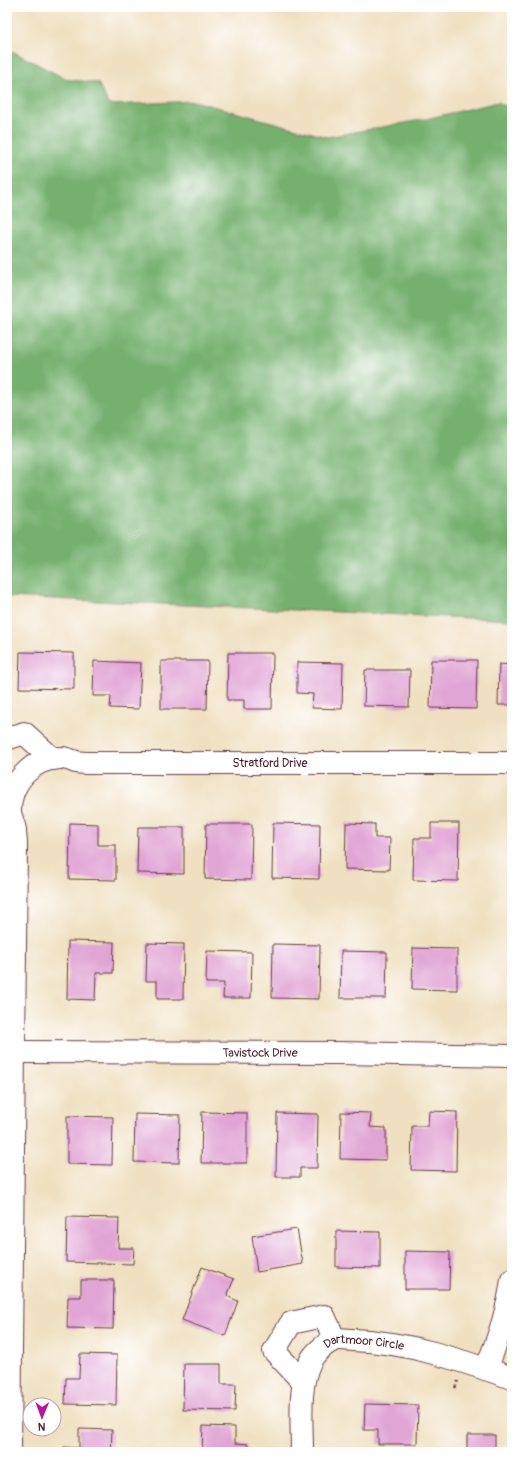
<svg xmlns="http://www.w3.org/2000/svg" width="519" height="1459" viewBox="0 0 519 1459" font-family="Pangolin,sans-serif">
	<style>
		.forest { fill: #75b06e; stroke: #60684c }
		.building { fill: #e1a5d5 }
		.lines { fill: none; stroke-linecap: round; stroke-linejoin: round }
		.street-casing { stroke: #633c42; stroke-width: 24 }
		.path { stroke: #633c42; stroke-width: 2.5; stroke-dasharray: 3 3; stroke-linecap: butt }
		.street { stroke: #fff; stroke-width: 22 }
		.labels { text-anchor: middle; stroke-width: 3.5; stroke-linejoin: round; paint-order: stroke }
		.street-label { font-size: 12px; fill: #4a1f2b; stroke: #fff }
	</style>
	<rect width="100%" height="100%" fill="#fff"/>
	<filter id="ink" filterUnits="userSpaceOnUse"><feTurbulence type="fractalNoise" baseFrequency=".025" numOctaves="2"/><feDisplacementMap in="SourceGraphic" scale="8" xChannelSelector="R" yChannelSelector="G"/><feConvolveMatrix kernelMatrix="1 2 1 2 8 2 1 2 1" color-interpolation-filters="sRGB"/></filter>
	<filter id="wash" filterUnits="userSpaceOnUse"><feTurbulence type="fractalNoise" baseFrequency=".012" numOctaves="4" result="noise"/><feDisplacementMap in="SourceGraphic" scale="16" xChannelSelector="R" yChannelSelector="G"/><feGaussianBlur stdDeviation="0.9" result="paint"/><feColorMatrix in="noise" values="0 0 0 0 0 0 0 0 0 0 0 0 0 0 0 0 0 1.4 0 .05"/><feComposite in="paint" operator="in"/></filter>
	<g filter="url(#wash)">
		<rect width="100%" height="100%" fill="#f0e0c1"/>
		<!-- forest -->
		<path class="forest" d="M 7,7 L 12,21 L 8,49 L 66,79 L 98,83 L 109,105 L 194,101 L 327,137 L 426,119 L 498,102 L 512,110 L 512,620 L 7,597 Z"/>
		<g id="blocks">
			<!-- building -->
			<path class="building" d="M 20,652 L 74,653 L 74,689 L 19,688 Z
				M 228,653 L 273,653 L 272,709 L 244,709 L 244,700 L 227,700 Z
				M 431,660 L 477,660 L 476,709 L 430,708 Z
				M 94,661 L 141,663 L 139,709 L 110,708 L 111,696 L 93,696 Z
				M 161,661 L 208,661 L 207,709 L 161,709 Z
				M 297,662 L 343,663 L 342,709 L 312,708 L 313,694 L 297,693 Z
				M 499,664 L 512,665 L 512,705 L 498,705 Z
				M 365,670 L 410,670 L 409,707 L 364,706 Z
				M 70,823 L 98,824 L 98,845 L 116,845 L 116,880 L 69,879 Z
				M 273,823 L 320,824 L 319,879 L 272,878 Z
				M 346,823 L 375,824 L 375,838 L 390,838 L 389,870 L 345,869 Z
				M 431,823 L 459,823 L 458,881 L 413,880 L 414,838 L 431,838 Z
				M 206,824 L 252,824 L 251,880 L 205,879 Z
				M 138,827 L 184,827 L 184,874 L 137,873 Z
				M 68,941 L 114,942 L 113,973 L 96,973 L 95,1000 L 67,999 Z
				M 147,943 L 184,944 L 183,999 L 157,999 L 157,981 L 146,981 Z
				M 273,944 L 320,945 L 319,999 L 272,998 Z
				M 413,948 L 457,949 L 457,990 L 412,989 Z
				M 207,951 L 252,952 L 251,998 L 223,998 L 224,983 L 206,983 Z
				M 341,951 L 387,952 L 386,998 L 340,998 Z
				M 429,1111 L 457,1112 L 456,1171 L 411,1170 L 412,1126 L 428,1126 Z
				M 202,1112 L 247,1113 L 247,1163 L 201,1163 Z
				M 341,1112 L 371,1113 L 370,1127 L 386,1128 L 386,1160 L 340,1159 Z
				M 277,1113 L 318,1114 L 317,1168 L 300,1168 L 300,1177 L 276,1177 Z
				M 135,1114 L 180,1115 L 179,1163 L 134,1162 Z
				M 67,1116 L 113,1117 L 112,1165 L 67,1164 Z
				M 67,1217 L 119,1218 L 118,1248 L 134,1248 L 133,1264 L 66,1262 Z
				M 297,1229 L 303,1264 L 257,1272 L 252,1236 Z
				M 336,1231 L 380,1232 L 380,1268 L 336,1267 Z
				M 405,1251 L 450,1252 L 449,1289 L 405,1289 Z
				M 202,1267 L 234,1279 L 227,1296 L 238,1301 L 225,1336 L 182,1320 Z
				M 81,1280 L 114,1280 L 113,1329 L 67,1328 L 68,1297 L 81,1297 Z
				M 80,1354 L 117,1355 L 116,1405 L 65,1404 L 66,1378 L 79,1378 Z
				M 184,1364 L 221,1364 L 221,1384 L 236,1384 L 235,1411 L 183,1410 Z
				M 365,1404 L 418,1405 L 417,1444 L 378,1444 L 378,1430 L 364,1430 Z
				M 203,1426 L 235,1427 L 235,1443 L 248,1444 L 248,1452 L 202,1452 Z
				M 79,1429 L 112,1430 L 111,1452 L 64,1452 L 64,1447 L 79,1448 Z
				M 467,1435 L 495,1435 L 495,1449 L 512,1450 L 512,1452 L 467,1452 Z"/>
		</g>
	</g>
	<g filter="url(#ink)">
		<use href="#blocks" fill-opacity="0" stroke="#633c42" stroke-width="1"/>
		<g class="lines">
			<defs>
				<g id="street">
					<path d="M 7,739 L 24,733 L 53,759"/>
					<path id="s1" d="M 7,1052 L 340,1053 L 512,1056"/>
					<path d="M 486,1369 C 498,1340 508,1311 512,1280"/>
					<path d="M 303,1382 L 274,1351 L 291,1323 L 324,1316 L 335,1340"/>
					<path id="s2" d="M 10,1452 L 16,845 C 16,840 15,835 15,830 C 14,824 11,818 10,812 C 9,783 32,758 61,758 C 66,758 71,760 76,762 C 81,763 86,763 92,763 L 512,763"/>
					<path id="s3" d="M 302,1452 C 302,1425 298,1386 310,1362 C 314,1353 325,1344 334,1340 C 339,1338 348,1340 353,1340 C 408,1342 460,1360 512,1378"/>
				</g>
			</defs>
			<!-- street casing -->
			<use href="#street" class="street-casing"/>
			<!-- path -->
			<path class="path" d="M 455,1388 L 458,1381"/>
			<!-- street -->
			<use href="#street" class="street"/>
		</g>
	</g>
	<g class="labels">
		<!-- street labels -->
		<g class="street-label">
			<text dy="4" stroke="none"><textPath href="#s2" startOffset="933">Stratford Drive</textPath></text>
			<text dy="4" stroke="none"><textPath href="#s1" startOffset="253">Tavistock Drive</textPath></text>
			<text dy="4" stroke="none"><textPath href="#s3" startOffset="154">Dartmoor Circle</textPath></text>
		</g>
	</g>
	<!-- margin -->
	<rect width="519" height="1459" fill="none" stroke="#fff" stroke-width="24"/>
	<!-- north arrow -->
	<g transform="translate(42 1417) rotate(181)"><circle r="19" fill="#ffffff" stroke="#b7a5aa"/>
	<path d="M0-3L7 15L0 10L-7 15Z" fill="#b5179e"/>
	<text y="-6" font-size="11" font-weight="bold" text-anchor="middle" fill="#4a1f2b">N</text>
	</g>
</svg>
